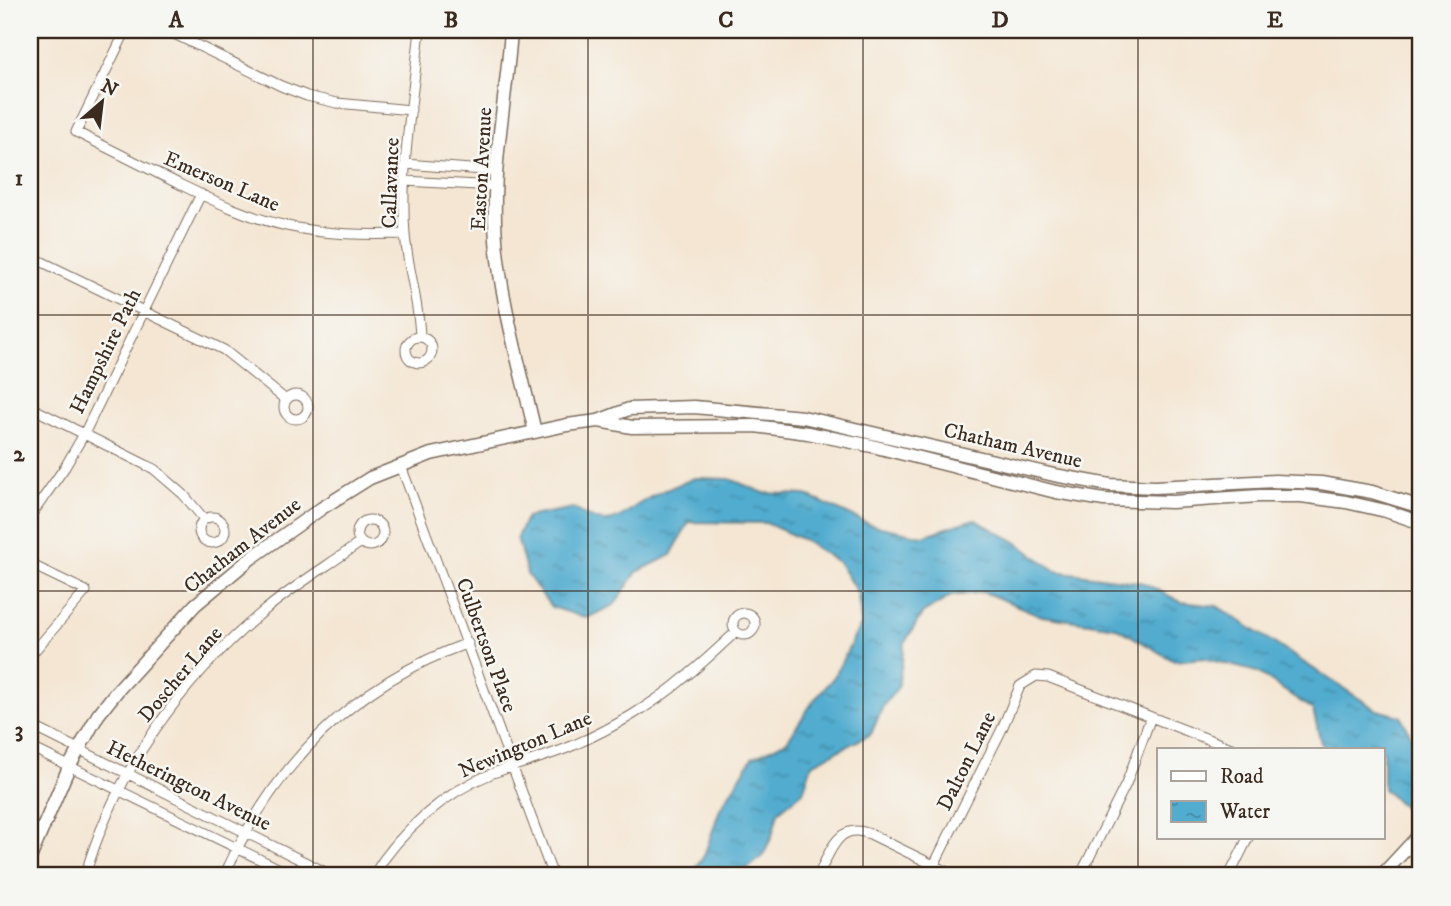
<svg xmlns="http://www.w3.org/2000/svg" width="1451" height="906" viewBox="0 0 1451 906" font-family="'IM FELL DW Pica',serif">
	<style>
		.water { fill: url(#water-ripples); stroke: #466b76; stroke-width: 2 }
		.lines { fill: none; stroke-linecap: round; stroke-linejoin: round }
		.street-casing { stroke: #7c6c5d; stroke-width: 11 }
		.secondary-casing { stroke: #7c6c5d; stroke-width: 15 }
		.street { stroke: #fff; stroke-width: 9 }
		.secondary { stroke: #fff; stroke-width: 12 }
		.grid { fill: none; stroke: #3b2a1e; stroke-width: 2; stroke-opacity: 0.55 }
		.labels { text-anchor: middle; stroke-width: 5; stroke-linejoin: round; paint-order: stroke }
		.street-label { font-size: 21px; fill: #3b2a1e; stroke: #f6f6f2 }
		.neatline { fill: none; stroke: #3b2a1e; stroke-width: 2.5 }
		.grid-label { font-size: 23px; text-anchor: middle; font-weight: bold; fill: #3b2a1e }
	</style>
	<defs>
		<pattern id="water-ripples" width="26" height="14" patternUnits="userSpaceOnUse" patternTransform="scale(1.75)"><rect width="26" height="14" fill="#51accf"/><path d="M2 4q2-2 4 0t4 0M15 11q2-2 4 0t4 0" fill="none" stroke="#448ca7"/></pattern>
	</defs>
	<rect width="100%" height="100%" fill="#f6f6f2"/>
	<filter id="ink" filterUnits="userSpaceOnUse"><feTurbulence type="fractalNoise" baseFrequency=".0143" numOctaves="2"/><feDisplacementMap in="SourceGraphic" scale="14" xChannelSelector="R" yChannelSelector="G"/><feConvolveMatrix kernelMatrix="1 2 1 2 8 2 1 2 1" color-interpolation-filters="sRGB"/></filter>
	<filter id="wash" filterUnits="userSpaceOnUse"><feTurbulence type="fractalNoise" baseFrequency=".00686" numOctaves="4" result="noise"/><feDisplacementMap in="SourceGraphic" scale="28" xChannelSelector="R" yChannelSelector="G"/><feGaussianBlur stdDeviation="1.57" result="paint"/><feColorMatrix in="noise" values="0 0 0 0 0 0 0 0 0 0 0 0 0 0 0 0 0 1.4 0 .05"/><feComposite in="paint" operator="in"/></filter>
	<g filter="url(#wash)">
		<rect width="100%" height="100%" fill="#f4e6d3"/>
		<!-- water -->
		<path class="water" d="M 695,478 L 730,479 L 764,493 L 806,495 L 871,525 L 923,536 L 974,519 L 1016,542 L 1056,571 L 1144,583 L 1181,602 L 1217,606 L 1377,710 L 1401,716 L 1421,756 L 1421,810 L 1413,802 L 1404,807 L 1383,789 L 1383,750 L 1326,750 L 1321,743 L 1313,710 L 1257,672 L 1203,658 L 1174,661 L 1116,627 L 1042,616 L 984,592 L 951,596 L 922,614 L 905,642 L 898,687 L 883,706 L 871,734 L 812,764 L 803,792 L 778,812 L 772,836 L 763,856 L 738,876 L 690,876 L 704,856 L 720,809 L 752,758 L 787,741 L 814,700 L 834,677 L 861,624 L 858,594 L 839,563 L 804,540 L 766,523 L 689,522 L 671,555 L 637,572 L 614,605 L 587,618 L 551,607 L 527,574 L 517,537 L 527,517 L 573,508 C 617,535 617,514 653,496 C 666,489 681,484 695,478 Z"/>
	</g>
	<g filter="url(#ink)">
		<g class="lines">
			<defs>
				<path id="street" d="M 126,30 L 76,132 C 110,149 143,166 177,183 C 212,200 249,218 287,226 C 327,235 365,235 405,234
					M 166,30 L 281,86 L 307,96 L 337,103 L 411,110
					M 420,30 C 413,97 400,167 405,235 C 408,269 419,303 420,337
					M 406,164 L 496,171
					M 405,181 L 495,186
					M 30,256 L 224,350 L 286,400
					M406 350a13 13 0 1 1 26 0a13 13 0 1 1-26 0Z
					M284 407a12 12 0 1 1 24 0a12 12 0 1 1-24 0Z
					M 30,407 L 154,469 L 183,494 L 204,519
					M 401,466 L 553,876
					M199 530a13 13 0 1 1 26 0a13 13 0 1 1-26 0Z
					M 30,517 L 65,467 L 84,434 L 201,194
					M357 533a13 13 0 1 1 26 0a13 13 0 1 1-26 0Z
					M 30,564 L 86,591 L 30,656
					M733 624a11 11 0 1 1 22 0a11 11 0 1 1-22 0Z
					M 30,725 L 333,876
					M 30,747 L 294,876
					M 934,865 L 1001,731 L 1020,686 L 1036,676 L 1048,677 L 1236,750
					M 85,876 C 115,772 182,678 265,610 C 295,585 329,565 361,542
					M 224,876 C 274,765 351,685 468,643
					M 373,876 C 399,832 445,792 493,773 C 520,763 548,757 574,745 C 611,729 654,704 684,678 C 702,664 719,647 736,632
					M 818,876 C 830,853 837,821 870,834 L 956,876
					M 1080,876 L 1126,784 L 1151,717
					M 1229,876 L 1248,838"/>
				<path id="secondary" d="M 511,30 C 507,94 493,157 495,222 C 497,289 520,366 535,432
					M 599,421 L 632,427 L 755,426 L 808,433 L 872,446 L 1056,492 L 1104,500 L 1172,502 L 1259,496 L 1301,496 L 1346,502 L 1386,511 L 1421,523
					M 30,858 L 69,767 L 98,715 L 117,691 L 195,605 L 250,559 L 322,508 L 370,478 L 431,454 L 567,425 L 598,421 L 629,409 L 694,407 L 803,417 L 1054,475 L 1110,485 L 1155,487 L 1275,481 L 1321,483 L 1372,492 L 1421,507
					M 1381,876 L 1421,833"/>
			</defs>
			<!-- street casing -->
			<use href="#street" class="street-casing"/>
			<!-- secondary casing -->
			<use href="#secondary" class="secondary-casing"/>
			<!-- street -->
			<use href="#street" class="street"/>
			<!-- secondary -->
			<use href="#secondary" class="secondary"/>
		</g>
	</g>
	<!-- grid -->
	<path class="grid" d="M 313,30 L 313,876M 588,30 L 588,876M 863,30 L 863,876M 1138,30 L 1138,876M 30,315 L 1421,315M 30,591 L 1421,591"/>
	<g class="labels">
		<!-- street labels -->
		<g class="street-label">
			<text transform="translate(481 169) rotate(-87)" y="7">Easton Avenue</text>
			<text transform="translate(222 181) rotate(23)" y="7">Emerson Lane</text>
			<text transform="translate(390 183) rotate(-88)" y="7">Callavance</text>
			<text transform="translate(105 351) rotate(-64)" y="7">Hampshire Path</text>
			<text transform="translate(1013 445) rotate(13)" y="7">Chatham Avenue</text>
			<text transform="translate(242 545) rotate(-38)" y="7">Chatham Avenue</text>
			<text transform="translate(487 645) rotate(70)" y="7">Culbertson Place</text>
			<text transform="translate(180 674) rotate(-50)" y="7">Doscher Lane</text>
			<text transform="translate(525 744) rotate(-23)" y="7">Newington Lane</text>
			<text transform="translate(966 761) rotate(-64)" y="7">Dalton Lane</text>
			<text transform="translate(189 785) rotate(26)" y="7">Hetherington Avenue</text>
		</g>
	</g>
	<!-- margin -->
	<rect width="1451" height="906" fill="none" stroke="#f6f6f2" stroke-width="77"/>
	<!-- legend -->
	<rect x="1157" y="748" width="228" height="91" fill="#f6f6f2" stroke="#aba49d" stroke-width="2"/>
	<rect x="1171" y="771" width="35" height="10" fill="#ffffff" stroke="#aba49d" stroke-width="2"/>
	<text x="1220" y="783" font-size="21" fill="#3b2a1e">Road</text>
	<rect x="1171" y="801" width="35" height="21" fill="url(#water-ripples)" stroke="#aba49d" stroke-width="2"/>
	<text x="1220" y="818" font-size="21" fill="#3b2a1e">Water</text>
	<!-- north arrow -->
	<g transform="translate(102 102) rotate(28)" stroke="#f6f6f2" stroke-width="5" paint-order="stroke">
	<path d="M0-5L12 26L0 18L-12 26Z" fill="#3b2a1e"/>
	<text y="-10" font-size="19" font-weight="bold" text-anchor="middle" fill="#3b2a1e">N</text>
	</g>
	<rect x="38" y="38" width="1374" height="829" class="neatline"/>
	<g class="grid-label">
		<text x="176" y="27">A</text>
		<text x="451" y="27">B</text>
		<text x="726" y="27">C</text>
		<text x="1000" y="27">D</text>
		<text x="1275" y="27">E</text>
		<text x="19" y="185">1</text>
		<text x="19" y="461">2</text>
		<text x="19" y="737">3</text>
	</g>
</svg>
